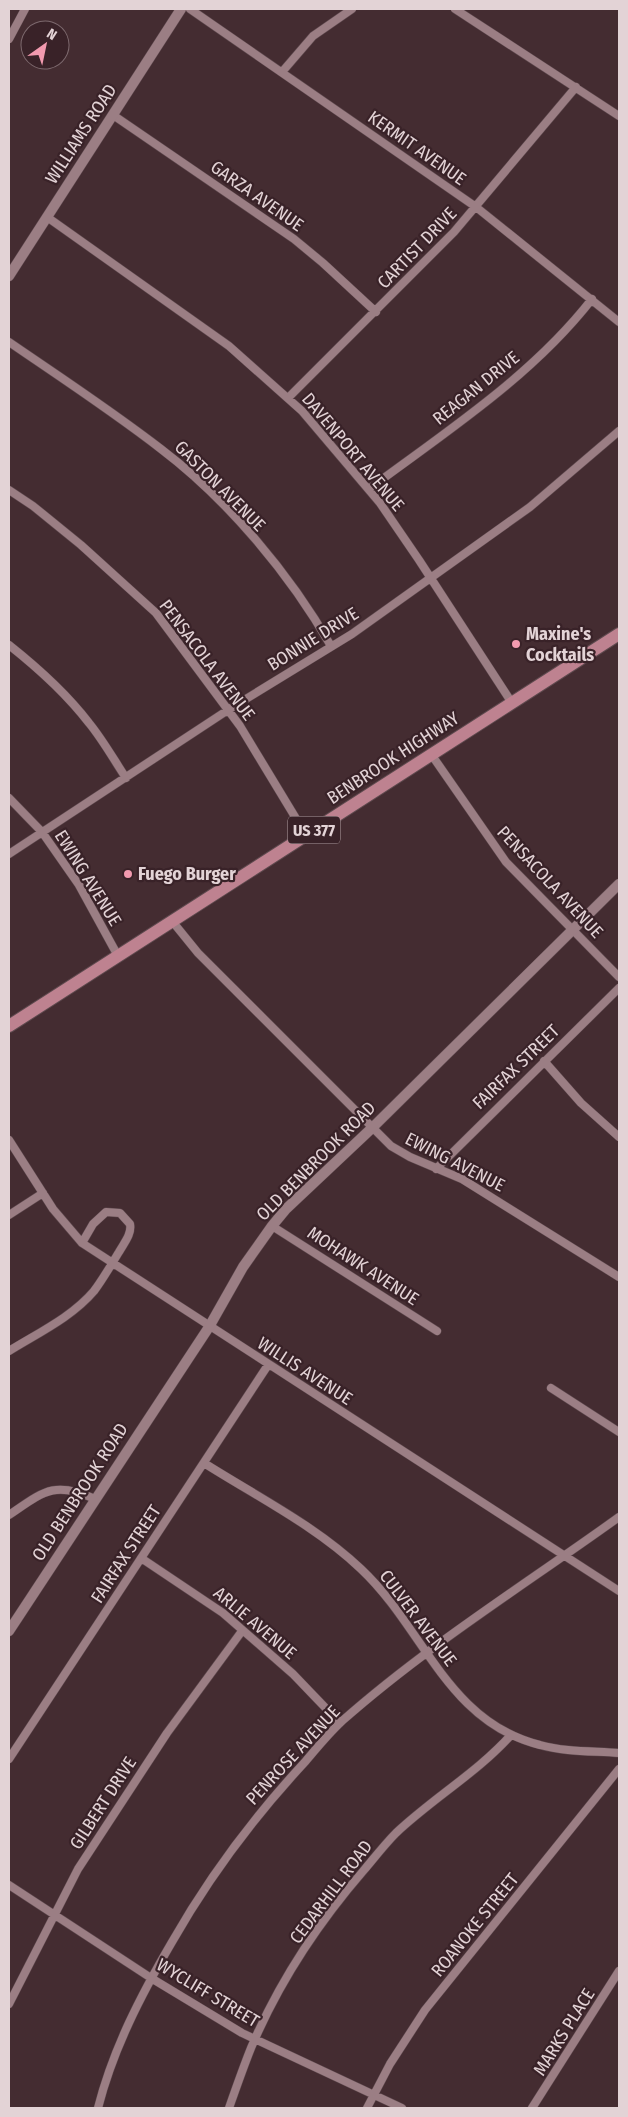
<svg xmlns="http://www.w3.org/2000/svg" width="628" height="2117" viewBox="0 0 628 2117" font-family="'Fira Sans Condensed',sans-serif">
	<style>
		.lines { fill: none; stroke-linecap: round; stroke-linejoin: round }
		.minor-casing { stroke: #5e494e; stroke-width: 9 }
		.tertiary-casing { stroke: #5e494e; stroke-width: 11 }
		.primary-casing { stroke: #5e494e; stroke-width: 14 }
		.minor { stroke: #9b7e84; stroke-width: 8 }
		.tertiary { stroke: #9b7e84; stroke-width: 10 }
		.primary { stroke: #be8290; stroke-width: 12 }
		.poi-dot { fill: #f29aaf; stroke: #392228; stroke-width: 2 }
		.labels { text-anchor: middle; stroke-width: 4.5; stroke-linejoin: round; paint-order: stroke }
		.shield { fill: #392228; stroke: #b09ea2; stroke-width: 1 }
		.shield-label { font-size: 16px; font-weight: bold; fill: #e3d3d6 }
		.street-label { font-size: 18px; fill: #e3d3d6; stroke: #392228 }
		.poi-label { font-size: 18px; font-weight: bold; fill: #e3d3d6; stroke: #392228; text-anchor: start }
	</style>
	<rect width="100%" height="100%" fill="#442c31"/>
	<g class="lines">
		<defs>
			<path id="minor" d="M 190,9 L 476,207 L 619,322
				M 455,9 L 619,116
				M 9,39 L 25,9
				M 282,72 L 313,36 L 352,9
				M 113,115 L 294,239 L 323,263 L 376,312
				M 47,217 L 229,346 L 302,411 L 380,503 L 419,560 L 512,703
				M 9,342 C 60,377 112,411 161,449 C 227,499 290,574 331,646
				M 288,398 L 454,232 L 576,87
				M 369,489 C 447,431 532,376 592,299
				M 9,490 L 33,506 L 81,545 L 156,613 L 240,726 L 306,835
				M 9,645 C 38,668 66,693 89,723 C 103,740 114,760 126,778
				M 431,754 L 506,862 L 619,977
				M 9,798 L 42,832 L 79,885 L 118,956
				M 9,854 L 228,710 L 352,634 L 530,507 L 619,431
				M 172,921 L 198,953 L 391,1146 L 410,1157 L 462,1179 L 619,1277
				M 544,1061 L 581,1103 L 619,1137
				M 9,1140 L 53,1209 L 82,1243 L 619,1591
				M 436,1169 L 619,988
				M 9,1215 L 43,1193
				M 272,1226 L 437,1331
				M 9,1351 C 38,1333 72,1317 94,1291 C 103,1279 111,1265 119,1252 C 124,1243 132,1234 130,1224 L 120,1213 L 106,1212 L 93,1224 L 82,1243
				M 551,1388 L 619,1432
				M 204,1463 C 256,1496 316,1526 361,1569 C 424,1628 447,1722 540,1745 C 565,1752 593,1751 619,1753
				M 9,1515 C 43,1492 54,1480 95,1499
				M 141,1558 L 223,1613 L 293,1674 L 340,1723
				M 9,1759 L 268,1365
				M 9,1885 L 151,1978 L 242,2033 L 402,2108
				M 9,2004 L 78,1869 L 167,1733 L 242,1631
				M 98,2108 C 113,2049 141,1995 172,1942 C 209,1877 253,1818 304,1763 C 316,1749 328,1734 342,1721 C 428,1645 526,1584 619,1517
				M 229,2108 C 236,2088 243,2068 251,2048 C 278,1984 319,1922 364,1870 C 375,1857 385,1844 396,1833 C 433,1798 478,1772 511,1735
				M 367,2108 L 390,2064 L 425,2010 L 619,1769
				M 532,2108 L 619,1971"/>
			<path id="tertiary" d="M 9,276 L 181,9
				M 9,1631 L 209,1327 L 243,1267 L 272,1226 L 286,1209 L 372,1128 L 619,884"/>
			<path id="primary" d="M 9,1026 L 619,634"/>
		</defs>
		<!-- minor casing -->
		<use href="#minor" class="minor-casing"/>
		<!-- tertiary casing -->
		<use href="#tertiary" class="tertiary-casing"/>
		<!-- primary casing -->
		<use href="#primary" class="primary-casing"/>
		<!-- minor -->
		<use href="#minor" class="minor"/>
		<!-- tertiary -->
		<use href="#tertiary" class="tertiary"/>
		<!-- primary -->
		<use href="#primary" class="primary"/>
	</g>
	<!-- markers -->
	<g class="poi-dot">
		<circle cx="516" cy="644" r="5"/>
		<circle cx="128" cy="874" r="5"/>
	</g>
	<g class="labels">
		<!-- shield labels -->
		<rect class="shield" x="288" y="816.5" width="52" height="27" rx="4"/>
		<g class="shield-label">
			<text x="314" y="836">US 377</text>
		</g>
		<!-- street labels -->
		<g class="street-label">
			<text transform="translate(81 134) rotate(-57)" y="6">WILLIAMS ROAD</text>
			<text transform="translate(417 148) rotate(35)" y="6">KERMIT AVENUE</text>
			<text transform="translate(257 196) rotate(35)" y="6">GARZA AVENUE</text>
			<text transform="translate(417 248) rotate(-46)" y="6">CARTIST DRIVE</text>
			<text transform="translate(476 388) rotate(-39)" y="6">REAGAN DRIVE</text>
			<text transform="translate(353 452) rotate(50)" y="6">DAVENPORT AVENUE</text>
			<text transform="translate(220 486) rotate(45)" y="6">GASTON AVENUE</text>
			<text transform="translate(313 639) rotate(-32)" y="6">BONNIE DRIVE</text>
			<text transform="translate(207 660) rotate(53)" y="6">PENSACOLA AVENUE</text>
			<text transform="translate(393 758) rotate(-33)" y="6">BENBROOK HIGHWAY</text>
			<text transform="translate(88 878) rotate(58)" y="6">EWING AVENUE</text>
			<text transform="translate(550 882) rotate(47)" y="6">PENSACOLA AVENUE</text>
			<text transform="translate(516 1067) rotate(-44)" y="6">FAIRFAX STREET</text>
			<text transform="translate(316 1161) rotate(-45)" y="6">OLD BENBROOK ROAD</text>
			<text transform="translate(455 1162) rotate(27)" y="6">EWING AVENUE</text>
			<text transform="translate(363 1266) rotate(33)" y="6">MOHAWK AVENUE</text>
			<text transform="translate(305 1371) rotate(33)" y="6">WILLIS AVENUE</text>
			<text transform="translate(80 1492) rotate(-57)" y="6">OLD BENBROOK ROAD</text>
			<text transform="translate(126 1554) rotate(-57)" y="6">FAIRFAX STREET</text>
			<text transform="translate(418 1618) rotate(53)" y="6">CULVER AVENUE</text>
			<text transform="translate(255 1623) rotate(40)" y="6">ARLIE AVENUE</text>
			<text transform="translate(293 1755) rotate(-47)" y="6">PENROSE AVENUE</text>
			<text transform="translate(103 1803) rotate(-57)" y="6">GILBERT DRIVE</text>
			<text transform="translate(331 1892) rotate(-53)" y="6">CEDARHILL ROAD</text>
			<text transform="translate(475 1925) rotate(-51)" y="6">ROANOKE STREET</text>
			<text transform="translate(208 1993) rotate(31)" y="6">WYCLIFF STREET</text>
			<text transform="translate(564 2032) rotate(-58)" y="6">MARKS PLACE</text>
		</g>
		<!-- poi labels -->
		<g class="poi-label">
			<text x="526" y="640">Maxine's<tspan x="526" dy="21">Cocktails</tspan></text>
			<text x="138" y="880">Fuego Burger</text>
		</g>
	</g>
	<!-- border -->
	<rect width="628" height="2117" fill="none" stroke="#e3d3d6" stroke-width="20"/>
	<!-- north arrow -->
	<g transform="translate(45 45) rotate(33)"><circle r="24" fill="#392228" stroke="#7d696e"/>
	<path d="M0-4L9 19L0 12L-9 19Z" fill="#f29aaf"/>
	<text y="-8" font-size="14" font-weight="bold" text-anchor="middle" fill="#e3d3d6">N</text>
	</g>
</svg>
